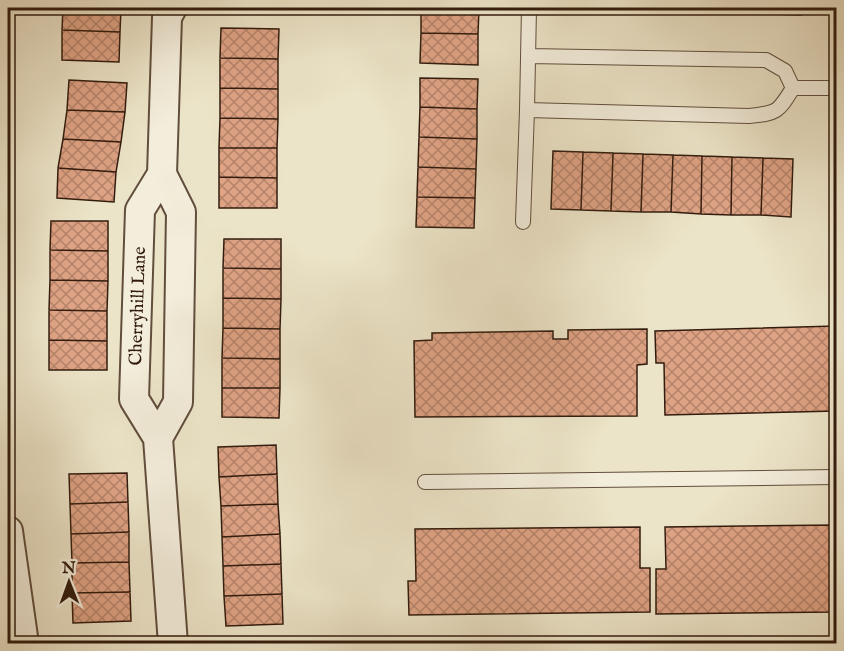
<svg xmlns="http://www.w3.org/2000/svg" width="844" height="651" viewBox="0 0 844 651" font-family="'IM FELL English',serif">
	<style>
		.building { fill: url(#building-cross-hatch); stroke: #331c0e; stroke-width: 1.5 }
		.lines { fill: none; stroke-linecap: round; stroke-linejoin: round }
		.lane-casing { stroke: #614e3c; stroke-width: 16 }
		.street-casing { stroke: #614e3c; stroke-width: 32 }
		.lane { stroke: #f3eddb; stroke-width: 14 }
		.street { stroke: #f3eddb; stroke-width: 28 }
		.labels { text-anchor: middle; stroke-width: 4.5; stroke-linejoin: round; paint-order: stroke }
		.street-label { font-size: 18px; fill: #331c0e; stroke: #f3eddb }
	</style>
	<defs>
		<pattern id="building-cross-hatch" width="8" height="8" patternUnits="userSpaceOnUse" patternTransform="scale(1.5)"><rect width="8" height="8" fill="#dea284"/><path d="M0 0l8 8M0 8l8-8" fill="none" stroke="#b5836a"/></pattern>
	</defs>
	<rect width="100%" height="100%" fill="#ece4c8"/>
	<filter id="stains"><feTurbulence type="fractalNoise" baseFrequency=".00333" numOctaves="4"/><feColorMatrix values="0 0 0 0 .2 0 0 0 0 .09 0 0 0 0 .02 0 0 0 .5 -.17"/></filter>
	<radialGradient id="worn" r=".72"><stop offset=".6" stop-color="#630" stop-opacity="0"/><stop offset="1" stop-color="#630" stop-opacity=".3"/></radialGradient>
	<!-- building -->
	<path class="building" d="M 63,8 L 121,8 L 120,32 L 62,30 Z
		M 421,8 L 479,8 L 478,34 L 421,33 Z
		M 622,8 L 652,8 L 651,10 L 622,10 Z
		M 652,8 L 681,8 L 681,12 L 651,10 Z
		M 681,8 L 711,8 L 711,12 L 681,12 Z
		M 711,8 L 741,8 L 741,13 L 711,12 Z
		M 741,8 L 772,8 L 771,14 L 741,13 Z
		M 772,8 L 802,8 L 801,15 L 771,14 Z
		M 221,28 L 279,29 L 278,59 L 220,58 Z
		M 62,30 L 120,32 L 119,62 L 62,60 Z
		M 421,33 L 478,34 L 478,65 L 420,63 Z
		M 220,58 L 278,59 L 278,89 L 220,88 Z
		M 420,78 L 478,79 L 477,109 L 420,107 Z
		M 69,80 L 127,83 L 125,112 L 67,110 Z
		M 220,88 L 278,89 L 278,119 L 220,118 Z
		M 420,107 L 477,109 L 477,139 L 419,137 Z
		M 67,110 L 125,112 L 121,142 L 63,139 Z
		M 220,118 L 278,119 L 277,148 L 219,148 Z
		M 419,137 L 477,139 L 476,169 L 418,167 Z
		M 63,139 L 121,142 L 116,172 L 58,168 Z
		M 219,148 L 277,148 L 277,178 L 219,177 Z
		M 553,151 L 583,152 L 581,210 L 551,209 Z
		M 583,152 L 613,153 L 611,211 L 581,210 Z
		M 613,153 L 643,154 L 641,212 L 611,211 Z
		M 643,154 L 673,155 L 671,212 L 641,212 Z
		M 673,155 L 702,156 L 701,214 L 671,212 Z
		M 702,156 L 732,157 L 731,215 L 701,214 Z
		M 732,157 L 763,158 L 761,215 L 731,215 Z
		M 763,158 L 793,159 L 791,217 L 761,215 Z
		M 418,167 L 476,169 L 475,198 L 417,197 Z
		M 58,168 L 116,172 L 114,202 L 57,198 Z
		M 219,177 L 277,178 L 277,208 L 219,208 Z
		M 417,197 L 475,198 L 474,228 L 416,227 Z
		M 51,221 L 108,221 L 108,251 L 50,250 Z
		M 224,239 L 281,239 L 281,269 L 223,268 Z
		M 50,250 L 108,251 L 108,281 L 50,280 Z
		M 223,268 L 281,269 L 281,299 L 223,298 Z
		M 50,280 L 108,281 L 107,311 L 49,310 Z
		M 223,298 L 281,299 L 280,329 L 223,328 Z
		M 49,310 L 107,311 L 107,341 L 49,340 Z
		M 836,326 L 836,411 L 665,415 L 664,363 L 656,363 L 655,331 Z
		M 223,328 L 280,329 L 280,359 L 222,358 Z
		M 647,329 L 647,364 L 637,365 L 637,416 L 415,417 L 414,341 L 432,340 L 432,333 L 553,331 L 553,339 L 568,339 L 568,330 Z
		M 49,340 L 107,341 L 107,370 L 49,370 Z
		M 222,358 L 280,359 L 280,388 L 222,388 Z
		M 222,388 L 280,388 L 279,418 L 222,417 Z
		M 276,445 L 277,474 L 219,477 L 218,447 Z
		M 127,473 L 128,502 L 70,504 L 69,474 Z
		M 277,474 L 278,504 L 221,506 L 219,477 Z
		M 128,502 L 129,532 L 71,534 L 70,504 Z
		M 278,504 L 280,534 L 222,537 L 221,506 Z
		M 836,525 L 836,612 L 656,614 L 656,569 L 666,569 L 665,527 Z
		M 640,527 L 640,568 L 650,568 L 650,612 L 409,615 L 408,581 L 416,581 L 415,529 Z
		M 129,532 L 129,562 L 72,563 L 71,534 Z
		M 280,534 L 281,564 L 223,566 L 222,537 Z
		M 129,562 L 130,592 L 72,593 L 72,563 Z
		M 281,564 L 282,594 L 224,596 L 223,566 Z
		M 130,592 L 131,621 L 73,623 L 72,593 Z
		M 282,594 L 283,624 L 226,626 L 224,596 Z"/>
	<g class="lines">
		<defs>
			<path id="lane" d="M 528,56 L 766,60 L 785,71 L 793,88
				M 527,110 L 529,8
				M 523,222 L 527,110 L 749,116 C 778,113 778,112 793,88 L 836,88
				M 425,482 L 836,477"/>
			<path id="street" d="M 162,174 L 140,210 L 134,399 L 158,438 L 173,644
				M 158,438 L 178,402 L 181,212 L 162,174 L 167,17 L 172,8
				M 8,531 L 24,644"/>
		</defs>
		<!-- lane casing -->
		<use href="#lane" class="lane-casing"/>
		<!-- street casing -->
		<use href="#street" class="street-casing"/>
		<!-- lane -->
		<use href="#lane" class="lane"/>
		<!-- street -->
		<use href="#street" class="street"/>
	</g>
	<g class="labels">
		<!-- street labels -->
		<g class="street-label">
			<text transform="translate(137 306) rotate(-88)" y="6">Cherryhill Lane</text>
		</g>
	</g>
	<!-- margin -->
	<rect width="844" height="651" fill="none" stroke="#ece4c8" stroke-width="30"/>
	<rect x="9" y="9" width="826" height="633" fill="none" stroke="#331c0e" stroke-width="3"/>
	<rect x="15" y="15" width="814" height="621" fill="none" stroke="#331c0e" stroke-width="1.5"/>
	<!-- north arrow -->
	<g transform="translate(69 582) rotate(359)" stroke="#f3eddb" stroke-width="4.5" paint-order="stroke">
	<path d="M0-4.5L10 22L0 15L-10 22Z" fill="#331c0e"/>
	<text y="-9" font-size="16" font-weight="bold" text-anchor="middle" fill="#331c0e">N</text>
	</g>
	<rect width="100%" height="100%" filter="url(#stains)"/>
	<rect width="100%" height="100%" fill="url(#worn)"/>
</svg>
